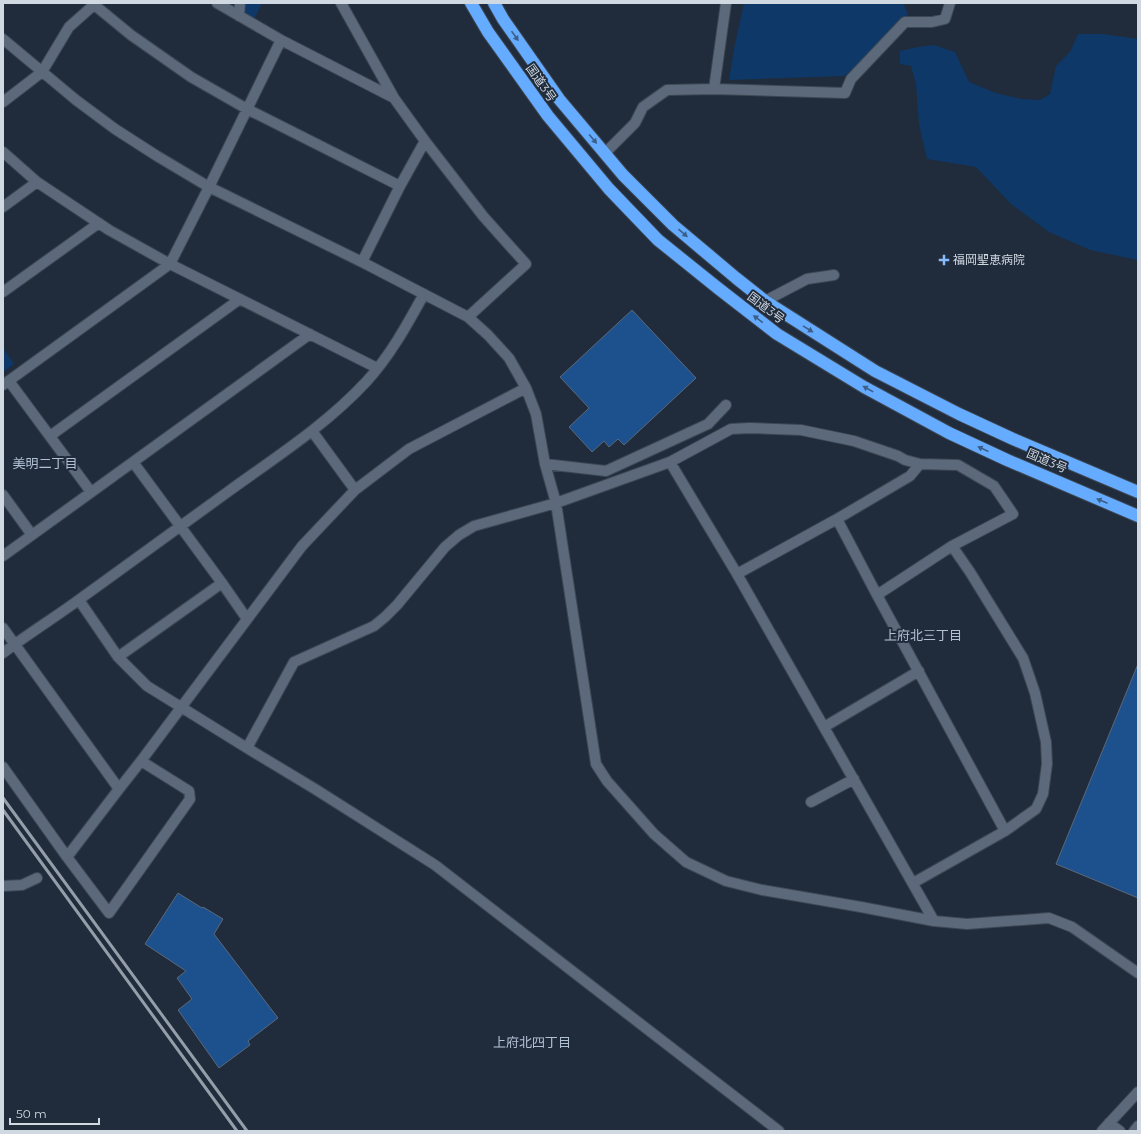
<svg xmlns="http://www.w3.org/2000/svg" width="1141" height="1134" viewBox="0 0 1141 1134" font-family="Montserrat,'Noto Sans JP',sans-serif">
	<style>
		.green { fill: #0e3867 }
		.building { fill: #1d518e; stroke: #5b687a }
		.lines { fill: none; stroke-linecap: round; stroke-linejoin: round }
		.minor-casing { stroke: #3d4754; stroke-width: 12 }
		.highway-casing { stroke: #3d4754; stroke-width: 14 }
		.minor { stroke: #5b697a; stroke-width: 10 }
		.highway { stroke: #65abff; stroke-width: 12 }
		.rail { stroke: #949ea9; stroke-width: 3 }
		.oneway { fill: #3c5f89 }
		.poi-dot { fill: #87bbfb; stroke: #202c3b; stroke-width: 1.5 }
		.labels { text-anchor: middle; stroke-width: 4; stroke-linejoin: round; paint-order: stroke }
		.street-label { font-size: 12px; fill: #d0d8e2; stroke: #202c3b }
		.poi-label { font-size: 12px; fill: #d0d8e2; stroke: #202c3b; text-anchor: start }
		.neighbourhood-label { font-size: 13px; fill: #b1c1d4; stroke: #202c3b }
	</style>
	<rect width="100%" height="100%" fill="#202c3b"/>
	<!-- green -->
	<path class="green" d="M 227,3 L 262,3 L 254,19 Z
		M 744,3 L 903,3 L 908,14 L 894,32 L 869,60 L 844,76 L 729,80 L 734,49 Z
		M 1078,34 L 1103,34 L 1138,39 L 1138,260 L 1090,250 L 1049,232 L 1011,204 L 976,167 L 927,159 L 919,124 L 916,84 L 911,66 L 900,64 L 900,51 L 918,47 L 934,45 L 955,52 L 969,82 L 996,93 L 1021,99 L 1040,100 L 1050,94 L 1056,66 L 1070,52 Z
		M 3,348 L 14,364 L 3,372 Z"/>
	<!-- building -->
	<path class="building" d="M 632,310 L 696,378 L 624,445 L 618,439 L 609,447 L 604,441 L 592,452 L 569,427 L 589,408 L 560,377 Z
		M 1138,664 L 1138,898 L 1056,864 Z
		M 178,893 L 202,908 L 203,907 L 223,919 L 214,934 L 278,1018 L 248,1041 L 250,1045 L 219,1068 L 178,1010 L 192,999 L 177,978 L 186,971 L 145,944 Z"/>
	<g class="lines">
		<defs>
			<path id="minor" d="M 92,3 L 131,35 L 191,77 L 247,109 L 400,186
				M 217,3 L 281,40 L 394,98
				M 341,3 L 394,98 L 425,141 L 483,216 L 526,264 L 468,317
				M 239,16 L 240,3
				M 3,39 L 76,100 L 115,129 L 157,156 L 209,187 L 362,262 L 468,317 L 488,335 L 509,358 L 526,388 L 536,414 L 545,464 L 556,503 L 596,764 L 607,781 L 654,834 L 686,862 L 726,881 L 762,890 L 861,907 L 934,921 L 967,924 L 1049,918 L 1072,927 L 1138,973
				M 714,89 L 726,3
				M 3,102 L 42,72 L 69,27 L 96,3
				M 3,152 L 37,182 L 109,230 L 170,264 L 377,368
				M 605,153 L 635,123 L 643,107 L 667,90 L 714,89 L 845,93 L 851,79 L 905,22 L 932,22 L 945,19 L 950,3
				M 3,207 L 37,182
				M 362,262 L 400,186 L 425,141
				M 3,292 L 99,223
				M 765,301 L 807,279 L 834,275
				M 9,381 L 91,492
				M 3,385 L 170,264 L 209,187 L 281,40
				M 312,431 L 355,490
				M 50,436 L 240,299
				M 133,462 L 222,583 L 247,619
				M 670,462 L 737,574 L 934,921
				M 545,464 L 606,471 L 708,424 L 726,405
				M 920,464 L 958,465 L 994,486 L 1013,514 L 952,546
				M 3,495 L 32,535
				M 837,519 L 877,595 L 1005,831
				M 3,556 L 310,334
				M 877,595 L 952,546 L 970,572 L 1023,658 L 1035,693 L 1046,742 L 1047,764 L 1043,794 L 1036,809 L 1005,831 L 913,883
				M 79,600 L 118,657 L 147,686 L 247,748 L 315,789 L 435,865 L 779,1131
				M 3,628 L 119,789
				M 3,653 C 28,634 54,618 80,599 C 129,563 179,527 229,491 C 276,457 326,425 366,382 C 390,356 407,325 424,294
				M 118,657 L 222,583
				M 824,727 L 919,671
				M 247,748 L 294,662 L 374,626 L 385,617 L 397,605 L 445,547 L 459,535 L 474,526 L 556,503 L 670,462 L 731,429 L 750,428 L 801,430 L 854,441 L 898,456 L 905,460 L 920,464 L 910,476 L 837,519 L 737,574
				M 3,767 L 67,857 L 109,913 L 190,799 L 189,791 L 141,761
				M 811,802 L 854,779
				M 67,857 L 119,789 L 141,761 L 302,546 L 355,490 L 409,449 L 526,388
				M 3,886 L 22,885 L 37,878
				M 1109,1123 L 1120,1131
				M 1102,1131 L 1138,1092
				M 1134,1131 L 1138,1126"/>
			<path id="highway" d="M 471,3 L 488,32 L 548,116 L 609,189 L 658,240 L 719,289 L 777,334 L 864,387 L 949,433 L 1007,460 L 1138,516
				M 494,3 L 503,19 L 559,99 L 623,175 L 673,225 L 736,278 L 765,301 L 875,371 L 959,414 L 1013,439 L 1138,492"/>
		</defs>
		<!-- minor casing -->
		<use href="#minor" class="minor-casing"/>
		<!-- highway casing -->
		<use href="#highway" class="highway-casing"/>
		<!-- minor -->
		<use href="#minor" class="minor"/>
		<!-- highway -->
		<use href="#highway" class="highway"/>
		<!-- rail -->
		<path class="rail" d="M 3,798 L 247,1131
			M 3,810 L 237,1131"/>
	</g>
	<!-- one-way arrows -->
	<defs><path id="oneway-solid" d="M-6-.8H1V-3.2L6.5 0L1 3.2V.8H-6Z"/></defs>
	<g class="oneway">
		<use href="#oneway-solid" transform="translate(515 36) rotate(55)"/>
		<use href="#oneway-solid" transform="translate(593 139) rotate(50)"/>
		<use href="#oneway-solid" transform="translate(683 233) rotate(40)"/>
		<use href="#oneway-solid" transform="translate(758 319) rotate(-143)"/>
		<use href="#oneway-solid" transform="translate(808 329) rotate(32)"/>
		<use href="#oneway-solid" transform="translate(868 389) rotate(-151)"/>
		<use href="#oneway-solid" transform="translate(983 449) rotate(-155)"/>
		<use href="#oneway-solid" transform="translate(1102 501) rotate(-157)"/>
	</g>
	<!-- markers -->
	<path class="poi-dot" d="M942 254h4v4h4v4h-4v4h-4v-4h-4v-4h4z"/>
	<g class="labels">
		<!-- street labels -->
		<g class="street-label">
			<text transform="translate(541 83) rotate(55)" y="4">国道3号</text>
			<text transform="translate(766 308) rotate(37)" y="4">国道3号</text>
			<text transform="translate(1047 461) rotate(23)" y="4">国道3号</text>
		</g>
		<!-- poi labels -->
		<g class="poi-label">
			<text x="953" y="264">福岡聖恵病院</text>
		</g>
		<!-- neighbourhood labels -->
		<g class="neighbourhood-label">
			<text x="45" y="468">美明二丁目</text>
			<text x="923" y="640">上府北三丁目</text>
			<text x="532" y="1047">上府北四丁目</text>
		</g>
	</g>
	<!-- border -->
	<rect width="1141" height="1134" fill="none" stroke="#d0d8e2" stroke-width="8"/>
	<!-- scale -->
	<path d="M10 1118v6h89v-6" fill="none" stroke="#d0d8e2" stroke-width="2"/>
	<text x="16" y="1118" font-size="12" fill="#d0d8e2" stroke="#202c3b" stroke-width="3" paint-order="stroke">50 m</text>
</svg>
